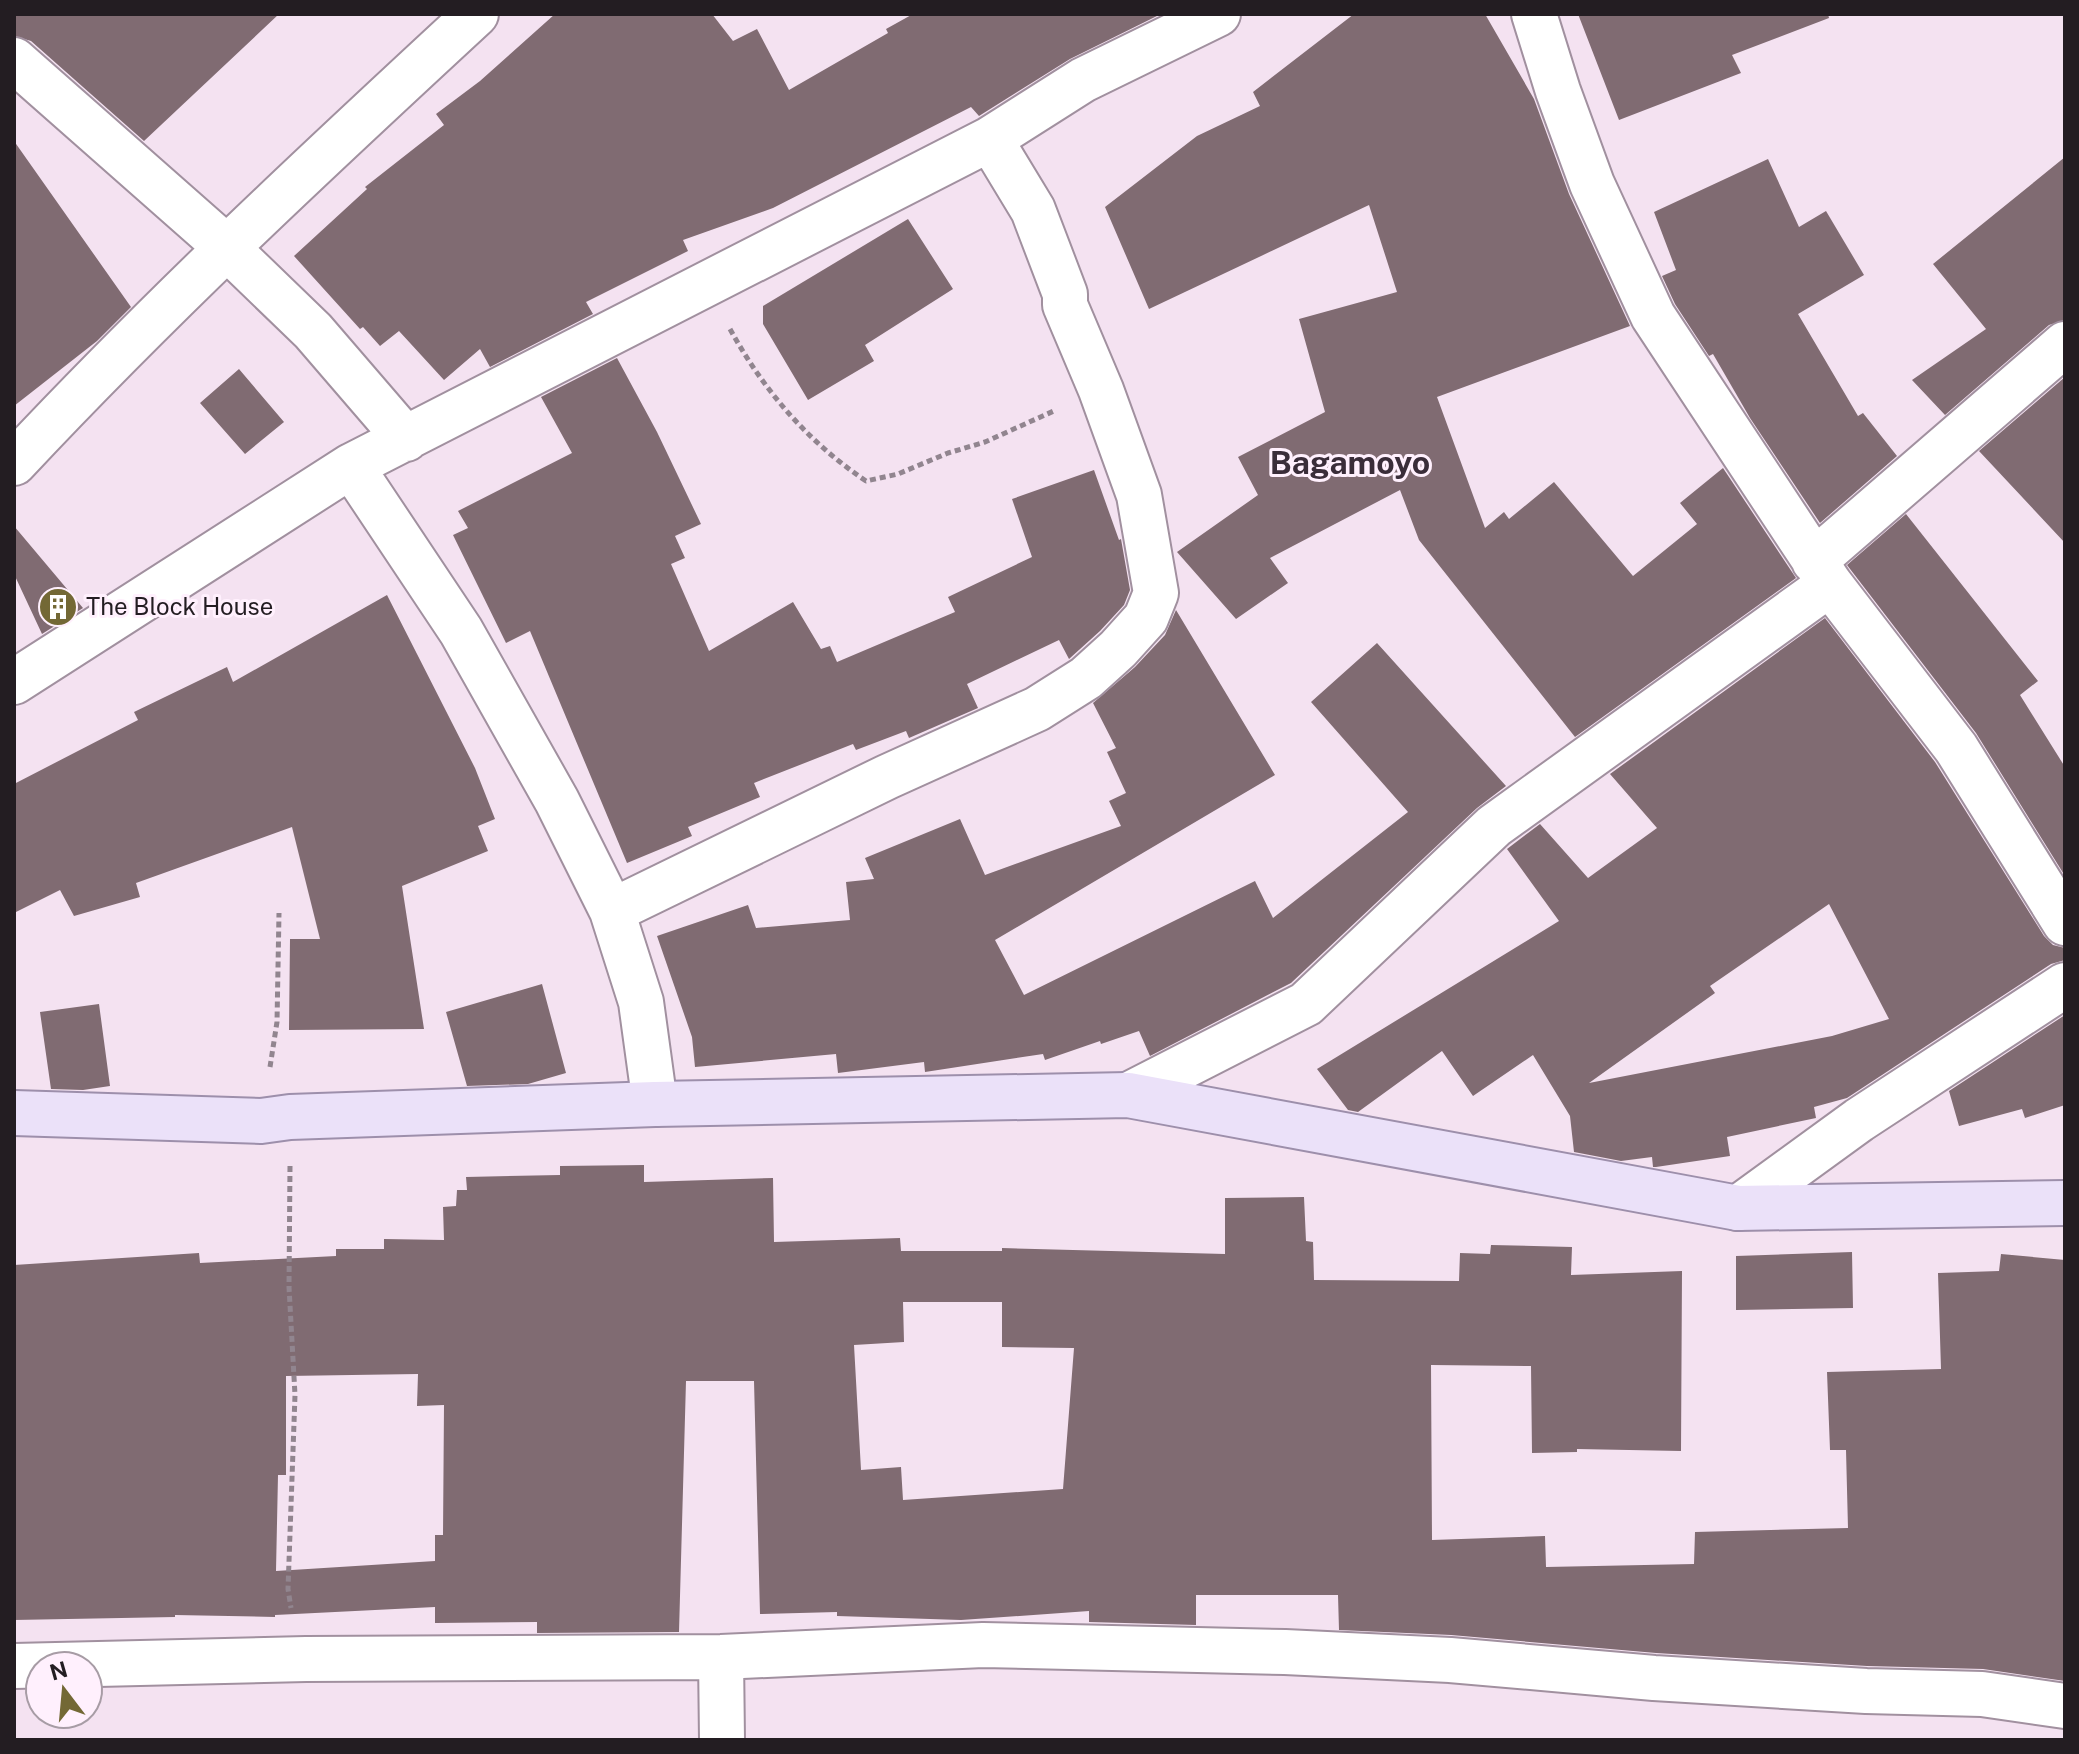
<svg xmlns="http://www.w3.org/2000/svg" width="2079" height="1754" viewBox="0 0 2079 1754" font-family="'Public Sans',sans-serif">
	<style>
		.building { fill: #806b72; fill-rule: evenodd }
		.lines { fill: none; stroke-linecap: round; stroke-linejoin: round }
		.minor-casing { stroke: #a1909f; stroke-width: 48 }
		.major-casing { stroke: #9d8fab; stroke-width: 48 }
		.path { stroke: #91858f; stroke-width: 5; stroke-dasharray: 6 4; stroke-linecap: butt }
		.minor { stroke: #fff; stroke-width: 44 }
		.major { stroke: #ebe1f9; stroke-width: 44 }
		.labels { text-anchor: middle; stroke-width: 6; stroke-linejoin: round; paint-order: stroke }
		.poi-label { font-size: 24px; fill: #231d22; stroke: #fff0fd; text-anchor: start }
		.district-label { font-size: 32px; font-weight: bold; fill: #3a2d39; stroke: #fff0fd }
	</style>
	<rect width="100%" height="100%" fill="#f4e2f1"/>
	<!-- building -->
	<path class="building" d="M 14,14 L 279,14 L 144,141 L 31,41 L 14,36 Z
		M 555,14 L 712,14 L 733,41 L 757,29 L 789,90 L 888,33 L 886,29 L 913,14 L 1161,14 L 1070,59 L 979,116 L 971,107 L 773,208 L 683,240 L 688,251 L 586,302 L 593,314 L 490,367 L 480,349 L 444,380 L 399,331 L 380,346 L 363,327 L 360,329 L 294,256 L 367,189 L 365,187 L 444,125 L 436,114 L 480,81 Z
		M 1354,14 L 1485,14 L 1534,99 L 1569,194 L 1630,326 L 1437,397 L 1485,528 L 1504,512 L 1509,519 L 1554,482 L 1633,576 L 1697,524 L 1680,503 L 1723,468 L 1796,578 L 1575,737 L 1419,540 L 1400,490 L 1270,558 L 1288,583 L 1236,619 L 1177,552 L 1258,495 L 1238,457 L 1325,412 L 1299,319 L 1397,292 L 1369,205 L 1149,309 L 1105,207 L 1197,136 L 1260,106 L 1253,92 Z
		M 1578,14 L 1828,14 L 1829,18 L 1732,55 L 1741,73 L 1619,120 Z
		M 14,141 L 131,307 L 97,341 L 14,406 Z
		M 2065,157 L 2065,320 L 2049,325 L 1945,415 L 1912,380 L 1986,329 L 1933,264 Z
		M 1768,159 L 1799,227 L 1826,211 L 1864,275 L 1798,314 L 1858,416 L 1863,413 L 1897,456 L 1820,523 L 1750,418 L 1713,354 L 1709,356 L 1675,304 L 1662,276 L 1676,270 L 1654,212 Z
		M 908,219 L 953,289 L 865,345 L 874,361 L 808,400 L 763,324 L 763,306 Z
		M 617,358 L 657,432 L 701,524 L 675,536 L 685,558 L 671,564 L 709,651 L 793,602 L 821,649 L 830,646 L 837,662 L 955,612 L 948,597 L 1032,557 L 1012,499 L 1094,470 L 1119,540 L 1121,539 L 1130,590 L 1124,605 L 1100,631 L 1069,659 L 1059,640 L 967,684 L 978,708 L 909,738 L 906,731 L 856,750 L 853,744 L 754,783 L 760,797 L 688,827 L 692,836 L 627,863 L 530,631 L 506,643 L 453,535 L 468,528 L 458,511 L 572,453 L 541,397 Z
		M 239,369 L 284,422 L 245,454 L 200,403 Z
		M 2065,377 L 2065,543 L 1979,451 Z
		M 1906,514 L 2038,681 L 2020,695 L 2065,767 L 2065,876 L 1976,733 L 1847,565 Z
		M 14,526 L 83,608 L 42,634 L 14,574 Z
		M 387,595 L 475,768 L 495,819 L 478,826 L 488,851 L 402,886 L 424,1029 L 289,1030 L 290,939 L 320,939 L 292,827 L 136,883 L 140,897 L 74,916 L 60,890 L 14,913 L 14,784 L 138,720 L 134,712 L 227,667 L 233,682 Z
		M 1176,610 L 1275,775 L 995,940 L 1024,995 L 1255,881 L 1273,918 L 1408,812 L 1311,702 L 1377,643 L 1506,786 L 1477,808 L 1291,983 L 1150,1056 L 1139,1031 L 1101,1044 L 1100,1041 L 1045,1060 L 1043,1054 L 925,1072 L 924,1062 L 838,1073 L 836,1054 L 695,1067 L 692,1037 L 657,936 L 748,905 L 756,928 L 850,920 L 846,882 L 874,879 L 865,858 L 960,819 L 985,875 L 1121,826 L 1109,801 L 1126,793 L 1107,752 L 1116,748 L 1093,703 L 1135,667 L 1165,635 Z
		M 1825,618 L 1935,762 L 2044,936 L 2053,945 L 2065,948 L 2065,960 L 2051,964 L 1847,1098 L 1814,1107 L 1816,1118 L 1727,1137 L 1730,1156 L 1656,1167 L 1653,1167 L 1652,1157 L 1621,1161 L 1574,1152 L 1570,1116 L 1533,1055 L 1473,1096 L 1442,1051 L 1358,1112 L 1348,1110 L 1317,1069 L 1559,921 L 1507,849 L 1540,824 L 1588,878 L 1657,828 L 1610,774 ZM 1829,904 L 1889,1019 L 1832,1036 L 1589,1083 L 1715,993 L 1710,986 Z
		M 542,984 L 566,1073 L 528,1084 L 467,1086 L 446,1012 Z
		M 99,1004 L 110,1086 L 83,1090 L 51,1089 L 40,1012 Z
		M 2065,1015 L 2065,1105 L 2025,1118 L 2022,1109 L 1959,1126 L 1949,1091 Z
		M 644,1165 L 644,1182 L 773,1178 L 774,1242 L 900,1238 L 901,1251 L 1002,1251 L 1002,1248 L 1225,1254 L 1225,1198 L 1304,1197 L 1306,1241 L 1313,1242 L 1314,1280 L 1459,1281 L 1460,1253 L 1490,1254 L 1491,1245 L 1572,1247 L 1571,1275 L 1682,1271 L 1681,1451 L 1577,1449 L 1577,1452 L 1532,1453 L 1531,1366 L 1431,1365 L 1432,1540 L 1545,1536 L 1546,1567 L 1694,1564 L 1695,1532 L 1848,1528 L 1846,1450 L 1830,1450 L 1827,1372 L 1941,1369 L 1938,1273 L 1999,1271 L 2001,1254 L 2065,1260 L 2065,1681 L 1983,1669 L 1867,1666 L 1656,1653 L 1451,1635 L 1339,1630 L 1338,1595 L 1196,1595 L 1196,1625 L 1089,1622 L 1089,1611 L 961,1620 L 837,1616 L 837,1612 L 760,1614 L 754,1381 L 686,1381 L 679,1632 L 537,1633 L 537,1622 L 435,1623 L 435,1607 L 275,1615 L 275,1617 L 175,1615 L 175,1617 L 14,1620 L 14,1265 L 199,1253 L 200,1263 L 336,1256 L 336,1249 L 384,1249 L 384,1239 L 444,1240 L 443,1207 L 456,1206 L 457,1190 L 467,1190 L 466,1177 L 560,1175 L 560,1166 ZM 903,1302 L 1002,1302 L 1002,1347 L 1074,1348 L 1063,1489 L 903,1500 L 901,1467 L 861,1470 L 854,1345 L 904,1342 ZM 418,1374 L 417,1406 L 444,1405 L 443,1535 L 435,1535 L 435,1561 L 276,1571 L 278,1475 L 286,1475 L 286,1376 Z
		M 1852,1252 L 1853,1308 L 1736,1310 L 1736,1256 Z"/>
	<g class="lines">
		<defs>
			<path id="minor" d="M 1534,14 L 1558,91 L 1592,184 L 1653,316 L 1830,584 L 1956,748 L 2065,923
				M 14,60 L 226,247 L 313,331 L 406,439
				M 14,463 C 161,306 318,160 476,14
				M 351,466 L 461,631 L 557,801 L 612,911 L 641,1002 L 655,1104
				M 1814,561 L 2065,344
				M 14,682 L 351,466 L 990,139 L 1083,80 L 1218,14
				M 612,911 L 887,777 L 1037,709 L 1086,678 L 1118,649 L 1146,618 L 1156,593 L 1139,495 L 1101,390 L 1065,305 L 1065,294 L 1033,210 L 990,139
				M 1128,1095 L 1306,1004 L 1494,826 L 1830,584
				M 1738,1208 L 1859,1120 L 2065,985
				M 721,1657 L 722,1740
				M 14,1666 L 306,1659 L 721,1657 L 983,1645 L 1285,1652 L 1450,1660 L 1654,1678 L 1866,1691 L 1982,1694 L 2065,1706"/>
			<path id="major" d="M 14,1113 L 261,1121 L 290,1117 L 655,1104 L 1128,1095 L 1738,1208 L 2065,1203"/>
		</defs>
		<!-- minor casing -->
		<use href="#minor" class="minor-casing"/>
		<!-- major casing -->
		<use href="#major" class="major-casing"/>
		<!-- path -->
		<path class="path" d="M 730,329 C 764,391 808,442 866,481 L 898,474 L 948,453 L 985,442 L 1056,410
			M 270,1067 L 277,1022 L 279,913
			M 290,1166 L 289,1287 L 295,1395 L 288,1589 L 291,1608"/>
		<!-- minor -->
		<use href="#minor" class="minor"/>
		<!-- major -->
		<use href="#major" class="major"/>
	</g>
	<!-- icons -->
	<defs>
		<symbol id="building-disc" viewBox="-11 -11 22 22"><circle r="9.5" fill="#736835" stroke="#fff0fd"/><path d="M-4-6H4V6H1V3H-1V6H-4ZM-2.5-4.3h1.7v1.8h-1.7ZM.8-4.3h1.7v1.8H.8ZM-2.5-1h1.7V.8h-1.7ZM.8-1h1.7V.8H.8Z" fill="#fff"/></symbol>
	</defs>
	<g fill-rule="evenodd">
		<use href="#building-disc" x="36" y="585" width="44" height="44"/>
	</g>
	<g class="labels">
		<!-- poi labels -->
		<g class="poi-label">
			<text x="86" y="615">The Block House</text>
		</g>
		<!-- district labels -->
		<g class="district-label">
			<text x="1350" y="474">Bagamoyo</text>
		</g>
	</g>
	<!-- border -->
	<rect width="2079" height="1754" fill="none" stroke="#231d22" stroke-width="32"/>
	<!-- north arrow -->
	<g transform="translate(64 1690) rotate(344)"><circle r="38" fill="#fff0fd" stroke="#a79ca5" stroke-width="2"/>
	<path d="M0-6L14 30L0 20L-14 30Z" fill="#736835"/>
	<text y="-12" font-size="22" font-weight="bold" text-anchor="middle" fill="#231d22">N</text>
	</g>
</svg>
